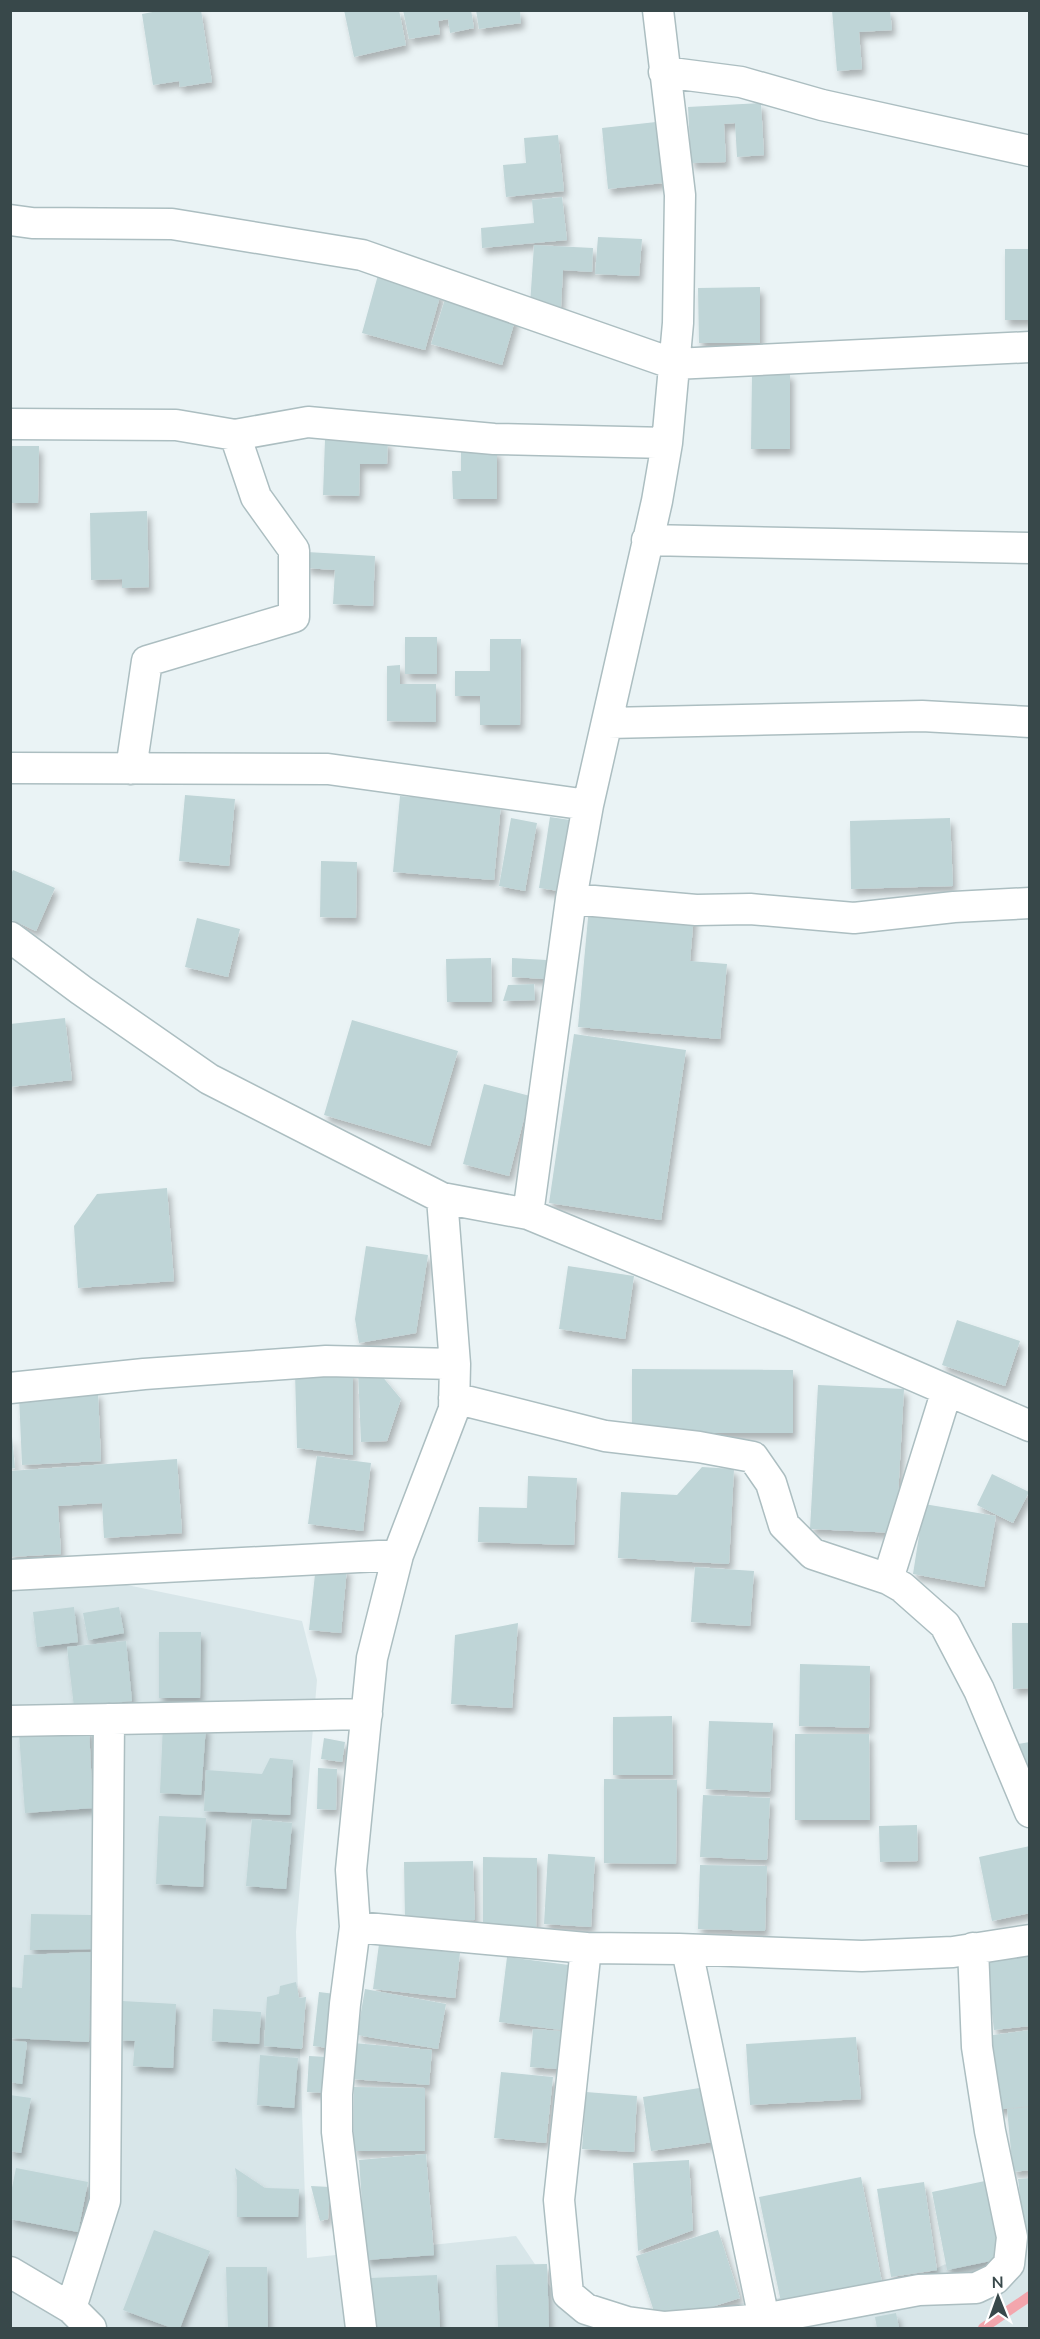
<svg xmlns="http://www.w3.org/2000/svg" width="1040" height="2339" viewBox="0 0 1040 2339" font-family="'Nunito Sans',sans-serif">
	<style>
		.residential { fill: #d8e6e9 }
		.lines { fill: none; stroke-linecap: round; stroke-linejoin: round }
		.stream { stroke: #f3a6ad; stroke-width: 10 }
		.building { fill: #bfd5d7; filter: url(#shadow) }
		.minor-casing { stroke: #acbec1; stroke-width: 33 }
		.minor { stroke: #fff; stroke-width: 30 }
	</style>
	<defs>
		<filter id="shadow"><feDropShadow dx="3.5" dy="6" stdDeviation="3" flood-color="#0004"/></filter>
	</defs>
	<rect width="100%" height="100%" fill="#eaf3f5"/>
	<!-- residential -->
	<path class="residential" d="M 10,1561 L 302,1621 L 317,1680 L 296,1932 L 307,2258 L 516,2236 L 559,2300 L 656,2314 L 754,2302 L 923,2275 L 1029,2223 L 1029,2328 L 11,2328 Z"/>
	<g class="lines">
		<!-- stream -->
		<path class="stream" d="M 983,2328 L 1030,2296"/>
	</g>
	<!-- building -->
	<path class="building" d="M 163,10 L 201,10 L 212,82 L 180,87 L 179,81 L 153,85 L 142,14 Z
		M 344,10 L 399,10 L 406,45 L 354,57 Z
		M 403,10 L 471,10 L 474,28 L 450,33 L 448,19 L 438,21 L 440,34 L 409,39 Z
		M 476,10 L 520,10 L 521,23 L 479,29 Z
		M 832,10 L 890,10 L 892,30 L 859,32 L 862,69 L 837,71 Z
		M 761,103 L 764,155 L 737,157 L 735,123 L 724,124 L 726,162 L 691,163 L 688,107 Z
		M 656,122 L 663,183 L 608,189 L 602,128 Z
		M 558,135 L 564,191 L 506,197 L 503,165 L 526,163 L 524,138 Z
		M 562,197 L 567,240 L 482,248 L 481,228 L 534,223 L 532,200 Z
		M 598,237 L 642,239 L 639,276 L 595,274 Z
		M 534,245 L 593,248 L 592,272 L 563,270 L 561,307 L 530,305 Z
		M 1005,249 L 1030,249 L 1030,320 L 1005,320 Z
		M 378,275 L 441,293 L 425,350 L 362,333 Z
		M 760,287 L 760,343 L 699,343 L 698,288 Z
		M 446,296 L 516,317 L 502,365 L 431,344 Z
		M 752,373 L 790,373 L 790,449 L 751,449 Z
		M 325,439 L 388,441 L 387,464 L 360,464 L 359,496 L 323,495 Z
		M 10,446 L 39,446 L 38,503 L 10,503 Z
		M 497,450 L 497,499 L 453,499 L 452,471 L 461,471 L 461,451 Z
		M 147,511 L 149,587 L 122,588 L 122,579 L 91,580 L 90,513 Z
		M 307,552 L 375,556 L 373,606 L 333,604 L 335,570 L 306,568 Z
		M 405,637 L 437,637 L 437,674 L 405,674 Z
		M 490,639 L 521,639 L 520,725 L 480,725 L 480,696 L 455,696 L 455,671 L 490,671 Z
		M 400,665 L 400,684 L 436,684 L 436,722 L 387,721 L 387,666 Z
		M 185,795 L 235,799 L 229,866 L 179,861 Z
		M 400,796 L 501,804 L 494,880 L 393,872 Z
		M 550,817 L 570,820 L 559,891 L 539,888 Z
		M 511,818 L 537,823 L 525,891 L 499,886 Z
		M 950,818 L 953,886 L 851,889 L 850,821 Z
		M 321,861 L 357,862 L 356,918 L 320,917 Z
		M 13,870 L 55,888 L 36,931 L 10,919 L 10,876 Z
		M 589,907 L 694,915 L 690,961 L 727,964 L 720,1039 L 578,1027 Z
		M 197,918 L 240,929 L 228,977 L 185,967 Z
		M 491,958 L 492,1002 L 447,1002 L 446,959 Z
		M 512,958 L 547,960 L 546,979 L 512,977 Z
		M 534,984 L 535,1000 L 503,1001 L 508,985 Z
		M 65,1018 L 72,1080 L 10,1087 L 10,1024 Z
		M 352,1020 L 458,1051 L 430,1146 L 324,1115 Z
		M 574,1034 L 686,1050 L 661,1220 L 549,1203 Z
		M 484,1084 L 530,1096 L 509,1176 L 463,1164 Z
		M 167,1188 L 174,1281 L 78,1288 L 74,1226 L 97,1194 Z
		M 366,1246 L 428,1255 L 416,1333 L 359,1343 L 355,1319 Z
		M 568,1266 L 634,1276 L 625,1339 L 559,1329 Z
		M 957,1320 L 1020,1341 L 1005,1386 L 942,1365 Z
		M 632,1369 L 793,1370 L 793,1433 L 632,1433 Z
		M 353,1371 L 353,1455 L 297,1448 L 295,1372 Z
		M 358,1371 L 381,1375 L 401,1399 L 387,1441 L 361,1442 Z
		M 818,1385 L 904,1389 L 896,1533 L 810,1529 Z
		M 98,1392 L 101,1461 L 22,1465 L 19,1395 Z
		M 12,1437 L 15,1468 L 10,1469 L 10,1438 Z
		M 317,1456 L 371,1463 L 363,1531 L 308,1524 Z
		M 177,1459 L 182,1533 L 104,1538 L 102,1503 L 58,1506 L 61,1554 L 10,1557 L 10,1471 Z
		M 702,1467 L 734,1469 L 729,1564 L 618,1558 L 621,1492 L 677,1495 Z
		M 992,1474 L 1029,1492 L 1013,1523 L 977,1505 Z
		M 528,1476 L 577,1478 L 574,1545 L 478,1542 L 479,1507 L 527,1508 Z
		M 924,1504 L 996,1516 L 984,1587 L 913,1574 Z
		M 316,1565 L 347,1568 L 341,1633 L 309,1630 Z
		M 695,1567 L 754,1571 L 750,1626 L 691,1622 Z
		M 74,1607 L 78,1642 L 37,1647 L 33,1612 Z
		M 119,1607 L 124,1633 L 88,1640 L 83,1613 Z
		M 518,1623 L 512,1708 L 451,1704 L 455,1635 Z
		M 1012,1623 L 1030,1623 L 1030,1688 L 1013,1689 Z
		M 159,1632 L 201,1632 L 200,1698 L 159,1698 Z
		M 126,1641 L 132,1701 L 74,1707 L 67,1647 Z
		M 800,1664 L 870,1666 L 869,1728 L 799,1726 Z
		M 672,1716 L 673,1775 L 613,1775 L 613,1717 Z
		M 709,1721 L 773,1723 L 770,1792 L 706,1789 Z
		M 163,1724 L 206,1726 L 201,1795 L 160,1793 Z
		M 89,1728 L 93,1808 L 25,1813 L 19,1734 Z
		M 795,1734 L 869,1734 L 870,1820 L 795,1820 Z
		M 324,1738 L 345,1742 L 342,1762 L 321,1759 Z
		M 1030,1742 L 1030,1780 L 1024,1781 L 1018,1744 Z
		M 270,1758 L 293,1760 L 290,1815 L 204,1811 L 206,1770 L 262,1774 Z
		M 318,1768 L 337,1769 L 336,1810 L 317,1809 Z
		M 604,1779 L 677,1780 L 676,1864 L 604,1863 Z
		M 703,1795 L 770,1798 L 767,1860 L 700,1857 Z
		M 159,1816 L 206,1818 L 203,1887 L 156,1884 Z
		M 252,1819 L 292,1823 L 286,1889 L 246,1886 Z
		M 917,1825 L 918,1861 L 880,1862 L 879,1826 Z
		M 1030,1846 L 1030,1913 L 992,1921 L 979,1857 Z
		M 548,1854 L 595,1857 L 591,1927 L 544,1924 Z
		M 483,1857 L 537,1858 L 536,1931 L 483,1931 Z
		M 473,1861 L 475,1920 L 405,1921 L 404,1862 Z
		M 700,1865 L 767,1866 L 765,1931 L 698,1929 Z
		M 31,1914 L 92,1915 L 94,1949 L 30,1950 Z
		M 379,1944 L 460,1953 L 455,1998 L 373,1989 Z
		M 1030,1948 L 1030,2026 L 994,2030 L 985,1954 Z
		M 91,1952 L 89,2042 L 10,2038 L 10,1987 L 22,1988 L 24,1955 Z
		M 507,1957 L 569,1965 L 561,2030 L 499,2022 Z
		M 296,1982 L 299,1998 L 306,1997 L 302,2049 L 264,2046 L 267,1997 L 279,1994 L 280,1986 Z
		M 365,1989 L 446,2004 L 438,2049 L 357,2035 Z
		M 319,1992 L 335,1994 L 329,2048 L 313,2046 Z
		M 122,2001 L 176,2004 L 173,2068 L 133,2066 L 135,2041 L 119,2040 Z
		M 213,2009 L 261,2012 L 259,2044 L 212,2041 Z
		M 533,2029 L 561,2031 L 558,2069 L 530,2067 Z
		M 1030,2030 L 1030,2106 L 995,2110 L 985,2036 Z
		M 856,2037 L 861,2099 L 750,2105 L 746,2044 Z
		M 10,2041 L 27,2042 L 22,2084 L 10,2082 Z
		M 354,2043 L 432,2050 L 429,2085 L 351,2079 Z
		M 260,2055 L 298,2058 L 294,2108 L 257,2105 Z
		M 309,2056 L 328,2057 L 325,2093 L 307,2092 Z
		M 501,2072 L 553,2077 L 546,2143 L 494,2138 Z
		M 712,2086 L 720,2141 L 651,2151 L 643,2097 Z
		M 354,2087 L 425,2088 L 425,2151 L 353,2151 Z
		M 586,2092 L 637,2096 L 634,2152 L 582,2149 Z
		M 10,2095 L 31,2098 L 21,2153 L 10,2151 Z
		M 1030,2107 L 1030,2170 L 1013,2172 L 1007,2109 Z
		M 426,2154 L 434,2255 L 366,2260 L 359,2160 Z
		M 689,2160 L 693,2230 L 638,2251 L 633,2163 Z
		M 16,2168 L 88,2182 L 78,2232 L 10,2219 L 10,2198 Z
		M 235,2168 L 265,2188 L 299,2189 L 298,2217 L 237,2217 L 237,2179 Z
		M 861,2177 L 882,2282 L 781,2302 L 759,2197 Z
		M 1030,2178 L 1030,2230 L 1024,2230 L 1018,2179 Z
		M 985,2181 L 1000,2259 L 947,2270 L 932,2192 Z
		M 924,2182 L 937,2270 L 891,2277 L 877,2189 Z
		M 311,2186 L 330,2187 L 328,2219 L 320,2221 Z
		M 154,2230 L 210,2251 L 180,2328 L 172,2328 L 123,2310 Z
		M 718,2230 L 740,2298 L 658,2324 L 636,2256 Z
		M 547,2264 L 549,2328 L 498,2328 L 496,2265 Z
		M 226,2267 L 267,2267 L 268,2328 L 228,2328 Z
		M 437,2275 L 440,2328 L 374,2328 L 371,2278 Z
		M 896,2313 L 899,2328 L 877,2328 L 875,2317 Z"/>
	<g class="lines">
		<defs>
			<path id="minor" d="M 664,72 L 741,82 L 822,105 L 1030,151
				M 10,220 L 32,223 L 172,224 L 362,255 L 674,364 L 1030,347
				M 10,424 L 176,425 L 235,435 L 308,422 L 494,439 L 667,443
				M 647,540 L 1030,548
				M 608,723 L 922,716 L 1030,722
				M 10,768 L 328,769 L 588,805
				M 131,769 L 147,661 L 294,617 L 294,550 L 256,497 L 235,435
				M 571,899 L 696,910 L 750,909 L 854,918 L 954,907 L 1030,903
				M 10,937 L 81,990 L 209,1079 L 442,1198 L 528,1214 L 792,1323 L 1030,1426
				M 528,1214 L 571,899 L 588,805 L 657,501 L 667,443 L 678,323 L 680,195 L 658,10
				M 10,1388 L 144,1374 L 326,1361 L 455,1364
				M 454,1398 L 605,1436 L 699,1447 L 753,1457 L 771,1483 L 784,1525 L 813,1554 L 888,1579 L 902,1587 L 945,1625 L 979,1690 L 1030,1812
				M 10,1575 L 398,1555
				M 888,1579 L 947,1390
				M 10,1721 L 367,1714
				M 355,1927 L 586,1948 L 679,1949 L 862,1956 L 953,1952 L 1030,1940
				M 586,1948 L 559,2200 L 568,2294 L 586,2309 L 627,2322 L 665,2327 L 764,2319 L 919,2290 L 976,2288 L 995,2279 L 1009,2264 L 1012,2237 L 990,2131 L 977,2047 L 973,1948
				M 687,1950 L 764,2319 L 767,2328
				M 10,2272 L 71,2308 L 91,2328
				M 71,2308 L 105,2201 L 109,1719
				M 361,2328 L 337,2132 L 337,2094 L 345,2004 L 355,1927 L 351,1870 L 372,1658 L 398,1555 L 454,1409 L 455,1364 L 442,1198"/>
		</defs>
		<!-- minor casing -->
		<use href="#minor" class="minor-casing"/>
		<!-- minor -->
		<use href="#minor" class="minor"/>
	</g>
	<!-- border -->
	<rect width="1040" height="2339" fill="none" stroke="#38484a" stroke-width="24"/>
	<!-- north arrow -->
	<g transform="translate(998 2297) rotate(359)" stroke="#ffffff" stroke-width="4.5" paint-order="stroke">
	<path d="M0-4.5L10 22L0 15L-10 22Z" fill="#38484a"/>
	<text y="-9" font-size="16" font-weight="bold" text-anchor="middle" fill="#38484a">N</text>
	</g>
</svg>
